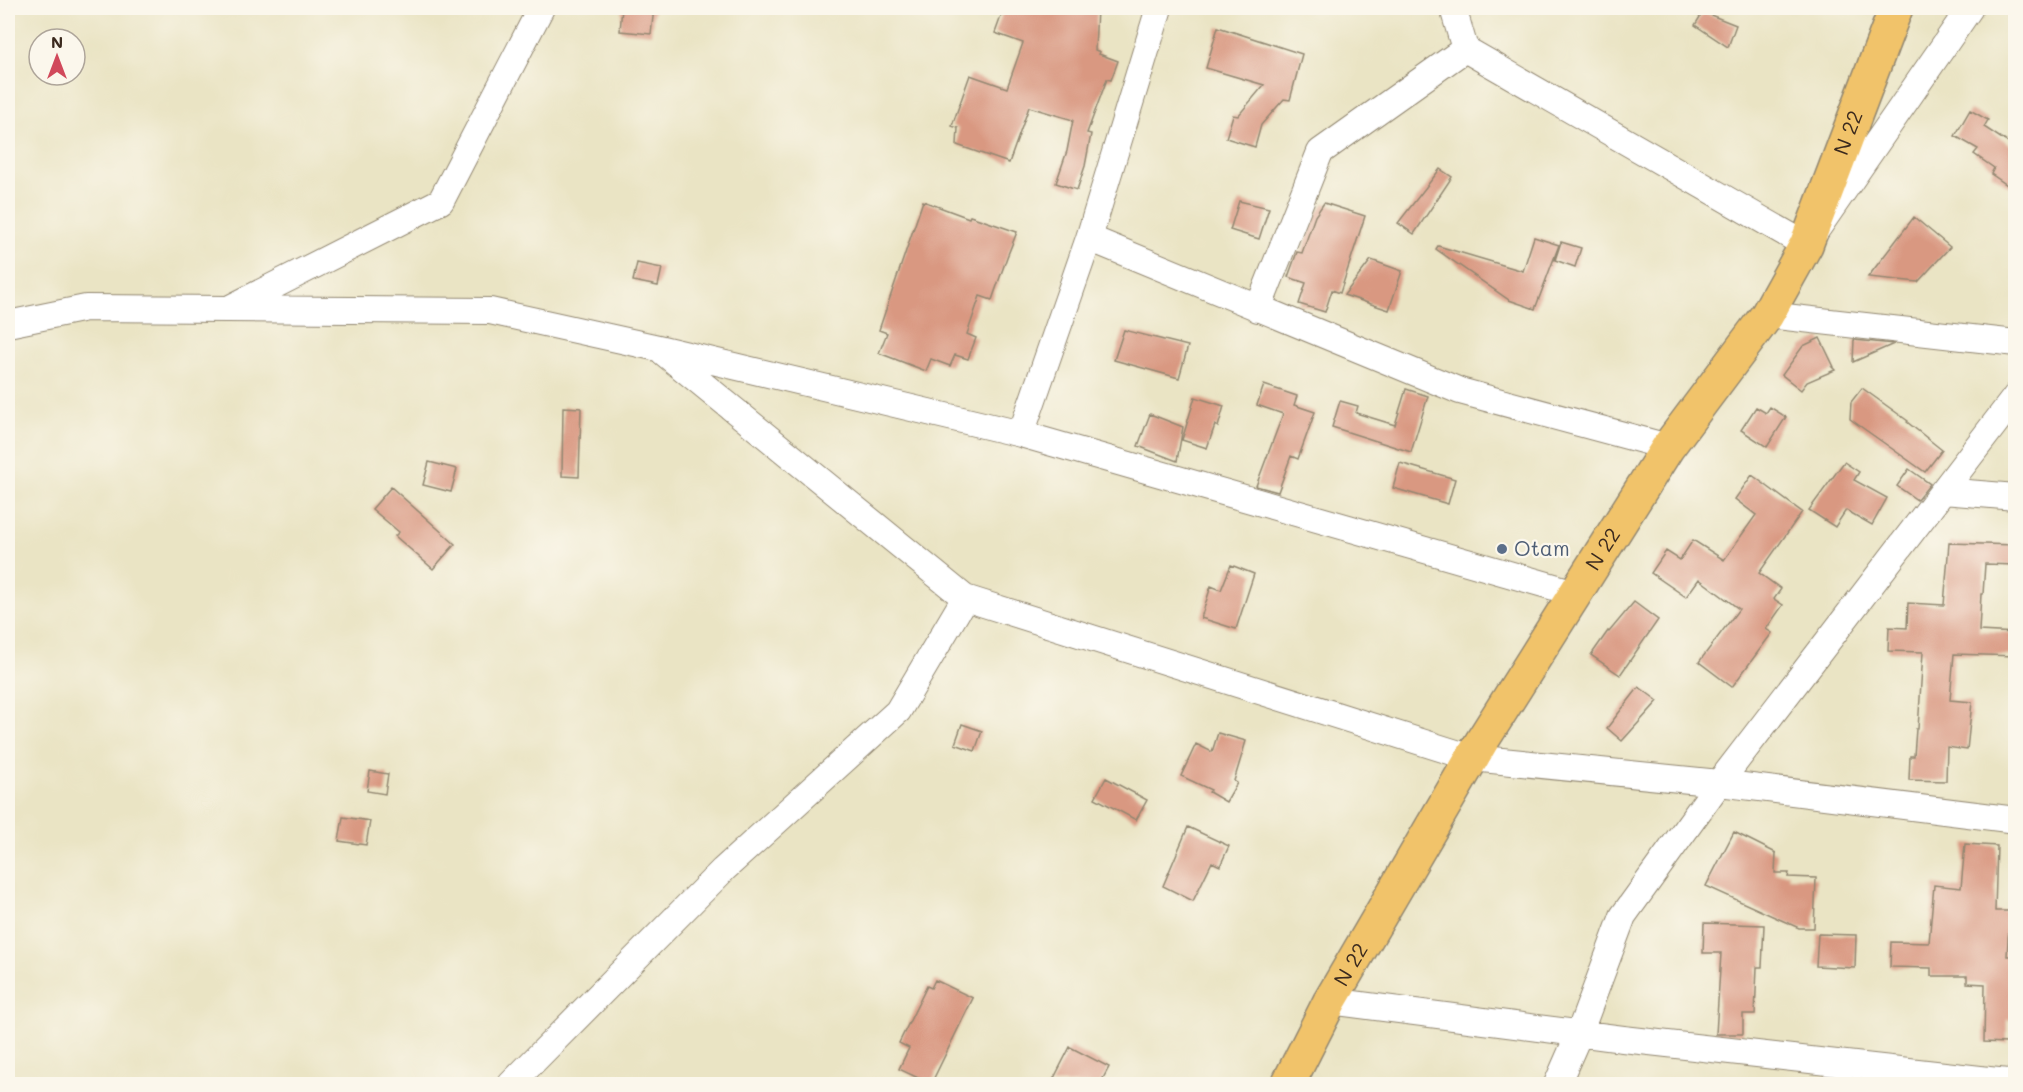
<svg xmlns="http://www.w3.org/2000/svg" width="2023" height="1092" viewBox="0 0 2023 1092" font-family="Mali,sans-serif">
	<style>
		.building { fill: #d99881 }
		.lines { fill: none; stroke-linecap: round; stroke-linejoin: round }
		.street-casing { stroke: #928771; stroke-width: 28 }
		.primary-casing { stroke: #928771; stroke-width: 36 }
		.street { stroke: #fff; stroke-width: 26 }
		.primary { stroke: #f1c36a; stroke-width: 33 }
		.service-dot { fill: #5c6f8a; stroke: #fbf7ec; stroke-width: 2 }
		.labels { text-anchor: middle; stroke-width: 4.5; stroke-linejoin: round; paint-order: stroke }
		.street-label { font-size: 21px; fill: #3b2a1e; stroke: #fbf7ec }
		.service-label { font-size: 21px; fill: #4e5e75; stroke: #fbf7ec; text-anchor: start }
	</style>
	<rect width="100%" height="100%" fill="#fbf7ec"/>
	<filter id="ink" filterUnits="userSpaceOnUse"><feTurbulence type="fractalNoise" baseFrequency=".0167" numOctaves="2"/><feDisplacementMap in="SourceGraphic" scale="12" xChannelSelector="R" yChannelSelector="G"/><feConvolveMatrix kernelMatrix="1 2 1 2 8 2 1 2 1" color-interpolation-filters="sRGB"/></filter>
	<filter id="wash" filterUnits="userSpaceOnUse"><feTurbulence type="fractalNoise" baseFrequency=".008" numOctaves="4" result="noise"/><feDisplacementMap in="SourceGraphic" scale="24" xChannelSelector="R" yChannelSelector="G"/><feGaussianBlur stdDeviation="1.35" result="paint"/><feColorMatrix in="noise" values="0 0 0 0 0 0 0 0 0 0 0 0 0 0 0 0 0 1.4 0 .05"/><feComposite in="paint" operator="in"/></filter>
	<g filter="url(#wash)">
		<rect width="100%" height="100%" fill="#eae4c4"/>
		<g id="blocks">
			<!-- building -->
			<path class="building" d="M 622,8 L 654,8 L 651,34 L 620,31 Z
				M 1004,8 L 1097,9 L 1095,50 L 1100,52 L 1099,54 L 1118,61 L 1111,80 L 1107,79 L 1087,133 L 1091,134 L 1085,166 L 1077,190 L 1056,183 L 1067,151 L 1073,120 L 1029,107 L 1009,163 L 957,145 L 958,128 L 952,126 L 970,75 L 1007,88 L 1023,43 L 995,33 Z
				M 1703,12 L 1736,25 L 1728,47 L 1695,25 Z
				M 1218,27 L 1302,54 L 1290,100 L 1284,99 L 1261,125 L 1255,147 L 1226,138 L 1233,115 L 1238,116 L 1264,85 L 1206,68 Z
				M 1970,110 L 1988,120 L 1984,127 L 2016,148 L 2016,191 L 1991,174 L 1994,168 L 1974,154 L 1978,149 L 1955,136 Z
				M 1440,169 L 1452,177 L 1414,234 L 1398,223 Z
				M 923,201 L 969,218 L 970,216 L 1017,232 L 1007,257 L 992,300 L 980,296 L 967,334 L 976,338 L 968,359 L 955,355 L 950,366 L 931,359 L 926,371 L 879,353 L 887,333 L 879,330 Z
				M 1239,201 L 1269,208 L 1259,239 L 1230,230 Z
				M 1324,203 L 1365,216 L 1340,293 L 1332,290 L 1325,312 L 1299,304 L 1306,283 L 1288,277 L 1297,252 L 1302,253 L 1315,216 Z
				M 1914,217 L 1950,247 L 1918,282 L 1868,277 Z
				M 1534,237 L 1559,245 L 1535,309 L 1509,300 L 1436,249 L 1438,246 L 1523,271 Z
				M 1561,242 L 1581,248 L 1575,267 L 1555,260 Z
				M 1371,260 L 1402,271 L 1389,310 L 1344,295 Z
				M 637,263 L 662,268 L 658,286 L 633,281 Z
				M 1124,330 L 1188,346 L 1179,378 L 1114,360 Z
				M 1820,338 L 1834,367 L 1832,367 L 1835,370 L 1807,382 L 1801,390 L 1782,375 L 1803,346 Z
				M 1854,340 L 1894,344 L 1853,362 Z
				M 1264,385 L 1297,396 L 1294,405 L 1315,412 L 1298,459 L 1291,456 L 1278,492 L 1256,486 L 1283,414 L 1257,405 Z
				M 1862,388 L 1908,421 L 1907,422 L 1942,450 L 1925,472 L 1850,419 L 1851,402 Z
				M 1406,389 L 1428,396 L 1411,452 L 1332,427 L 1340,401 L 1358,406 L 1356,413 L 1395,425 Z
				M 1195,397 L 1224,406 L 1218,427 L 1215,425 L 1207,448 L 1182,440 Z
				M 563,407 L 581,408 L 579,477 L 562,476 Z
				M 1756,407 L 1766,413 L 1770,407 L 1786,417 L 1767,447 L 1741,430 Z
				M 1150,414 L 1183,427 L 1177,461 L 1138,446 Z
				M 429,462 L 457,469 L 451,492 L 423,485 Z
				M 1844,462 L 1859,472 L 1854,480 L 1887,498 L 1872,525 L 1846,510 L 1835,527 L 1809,510 Z
				M 1400,463 L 1455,479 L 1448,504 L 1393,488 Z
				M 1909,469 L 1930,484 L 1917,500 L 1897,486 Z
				M 1752,475 L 1802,512 L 1759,573 L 1781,589 L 1774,599 L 1783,605 L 1766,629 L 1772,633 L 1732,687 L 1699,662 L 1739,609 L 1699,579 L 1686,597 L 1651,573 L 1666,551 L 1680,560 L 1693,540 L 1724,560 L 1756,515 L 1735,499 Z
				M 391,487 L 455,544 L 433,569 L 395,536 L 399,532 L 372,509 Z
				M 1949,543 L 2016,545 L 2016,565 L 1985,564 L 1983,594 L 1981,594 L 1979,631 L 2016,633 L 2016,656 L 1954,654 L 1950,700 L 1972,702 L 1967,750 L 1947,747 L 1946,781 L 1909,780 L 1910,756 L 1914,756 L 1916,729 L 1918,729 L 1923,652 L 1888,651 L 1889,627 L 1907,628 L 1908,603 L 1944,605 Z
				M 1231,565 L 1254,574 L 1236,629 L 1201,618 L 1211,586 L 1221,590 Z
				M 1634,602 L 1658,620 L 1620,675 L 1591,655 L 1608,631 L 1609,632 Z
				M 1639,687 L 1658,701 L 1622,741 L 1607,728 Z
				M 962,724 L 982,731 L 975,751 L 955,744 Z
				M 1218,733 L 1246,741 L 1234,781 L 1237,783 L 1226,802 L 1209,792 L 1211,790 L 1181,776 L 1196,744 L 1212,752 Z
				M 370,771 L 388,774 L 385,794 L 367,791 Z
				M 1106,778 L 1147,800 L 1136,820 L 1095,798 Z
				M 343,817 L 370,821 L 366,845 L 339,841 Z
				M 1188,827 L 1229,846 L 1220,866 L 1212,862 L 1193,901 L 1163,886 Z
				M 1734,832 L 1776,853 L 1775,873 L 1789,873 L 1788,877 L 1816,878 L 1814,928 L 1799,928 L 1706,886 Z
				M 1965,844 L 1997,846 L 1995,911 L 2010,911 L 2007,956 L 2016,956 L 2016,1021 L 2007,1020 L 2007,1043 L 1984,1042 L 1985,984 L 1967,983 L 1967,976 L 1931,976 L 1931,968 L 1890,967 L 1891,942 L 1929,943 L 1934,885 L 1961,888 Z
				M 1704,923 L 1764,925 L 1762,967 L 1757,967 L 1755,1014 L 1743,1014 L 1743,1034 L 1716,1034 L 1721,953 L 1703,953 Z
				M 1818,934 L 1856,935 L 1855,968 L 1816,966 Z
				M 935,980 L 973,998 L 931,1084 L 899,1069 L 909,1048 L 899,1043 L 927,986 L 931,988 Z
				M 1070,1047 L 1109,1067 L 1100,1084 L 1051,1084 Z"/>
		</g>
	</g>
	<g filter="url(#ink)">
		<use href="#blocks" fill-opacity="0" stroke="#928771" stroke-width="1.5"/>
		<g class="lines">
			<defs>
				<path id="street" d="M 1453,8 L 1465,49
					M 1089,238 L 1460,391 L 1668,447
					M 232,307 L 441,201 L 541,8
					M 1258,309 L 1320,152 L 1465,49 L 1806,245 L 1970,8
					M 1767,315 L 2016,343
					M 8,324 L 86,308 L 490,311 L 658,348 L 1021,434 L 1575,593
					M 663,352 L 965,598 L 1472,758 L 1719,783 L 2016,820
					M 1021,434 L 1089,238 L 1159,8
					M 1943,491 L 2016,497
					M 1330,1001 L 1623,1039 L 2016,1083
					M 511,1084 L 723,870 L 898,711 L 965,598
					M 1557,1084 L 1579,1034 L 1623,916 L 1719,783 L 2016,396"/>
				<g id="primary">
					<path id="s1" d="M 1288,1084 L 1330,1001 L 1482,741 L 1668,447 L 1767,315 L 1806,245 L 1896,8"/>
				</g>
			</defs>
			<!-- street casing -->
			<use href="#street" class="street-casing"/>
			<!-- primary casing -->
			<use href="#primary" class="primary-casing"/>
			<!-- street -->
			<use href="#street" class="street"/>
			<!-- primary -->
			<use href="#primary" class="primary"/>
		</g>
	</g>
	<!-- markers -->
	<circle class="service-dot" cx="1502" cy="549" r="6"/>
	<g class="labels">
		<!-- street labels -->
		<g class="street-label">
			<text dy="7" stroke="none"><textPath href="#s1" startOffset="1107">N 22</textPath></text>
			<text dy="7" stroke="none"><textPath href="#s1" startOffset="621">N 22</textPath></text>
			<text dy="7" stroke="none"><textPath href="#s1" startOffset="135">N 22</textPath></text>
		</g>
		<!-- service labels -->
		<g class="service-label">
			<text x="1514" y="556">Otam</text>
		</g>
	</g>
	<!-- margin -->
	<rect width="2023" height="1092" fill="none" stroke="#fbf7ec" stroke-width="30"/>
	<!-- north arrow -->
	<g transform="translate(57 57)"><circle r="28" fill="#fbf7ec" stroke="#aea59a" stroke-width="1.5"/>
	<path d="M0-4.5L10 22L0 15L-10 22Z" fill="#d1495b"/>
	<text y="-9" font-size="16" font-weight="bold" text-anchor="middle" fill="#3b2a1e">N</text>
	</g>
</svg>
